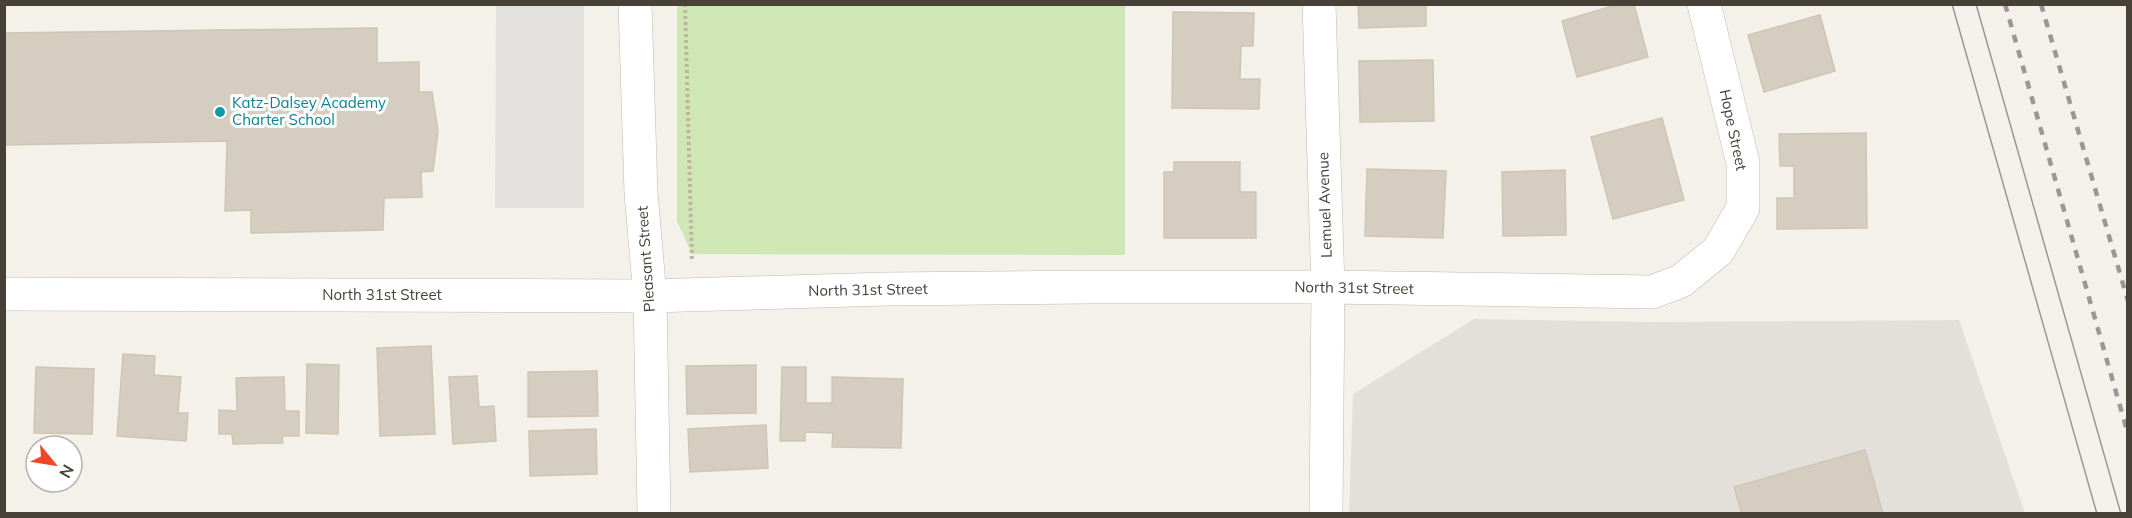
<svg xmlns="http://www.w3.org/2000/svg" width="2132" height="518" viewBox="0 0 2132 518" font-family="Mulish,sans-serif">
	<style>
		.industrial { fill: #e3e0db }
		.green { fill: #cfe6b5 }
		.parking { fill: #e3e1de }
		.building { fill: #d5cdc0; stroke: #cfc5b3; stroke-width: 1.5 }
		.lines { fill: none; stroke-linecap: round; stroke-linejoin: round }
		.street-casing { stroke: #bfb9ad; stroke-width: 34 }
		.path { stroke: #c0b49f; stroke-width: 4; stroke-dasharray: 3 3; stroke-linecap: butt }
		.street { stroke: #fff; stroke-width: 33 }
		.tram { stroke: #989898; stroke-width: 1.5 }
		.rail { stroke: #989898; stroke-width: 4.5; stroke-dasharray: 8 8; stroke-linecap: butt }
		.culture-dot { fill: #0f9aa8; stroke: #fff; stroke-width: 2 }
		.labels { text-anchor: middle; stroke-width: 6; stroke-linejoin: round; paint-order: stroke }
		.culture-label { font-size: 15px; fill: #0d838f; stroke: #fff; text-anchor: start }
		.street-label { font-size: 15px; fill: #474138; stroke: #fff }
	</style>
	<rect width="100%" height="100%" fill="#f4f1ea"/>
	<!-- industrial -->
	<path class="industrial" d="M 1474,319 L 1649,322 L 1959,320 L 2025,513 L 1349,514 L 1353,394 Z"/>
	<!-- green -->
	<path class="green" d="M 677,5 L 1125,5 L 1125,255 L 692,254 L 677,221 Z"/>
	<!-- parking -->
	<path class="parking" d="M 496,5 L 584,5 L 584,208 L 495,208 Z"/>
	<!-- building -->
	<path class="building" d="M 1358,4 L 1426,4 L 1426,26 L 1359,28 Z
		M 1619,4 L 1634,4 L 1648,57 L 1577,77 L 1562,21 Z
		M 1173,12 L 1254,13 L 1253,46 L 1241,46 L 1240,79 L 1260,79 L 1259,109 L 1172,108 Z
		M 1820,15 L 1835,71 L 1764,92 L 1748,35 Z
		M 377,28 L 377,63 L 419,62 L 419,92 L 432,92 L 438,131 L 433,171 L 421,172 L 422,197 L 384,198 L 383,230 L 251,233 L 251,210 L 225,211 L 227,141 L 4,145 L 4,33 Z
		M 1433,60 L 1434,121 L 1360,122 L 1359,61 Z
		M 1662,118 L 1684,200 L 1613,219 L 1591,137 Z
		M 1866,133 L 1867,228 L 1777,229 L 1777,198 L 1794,198 L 1794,166 L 1780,166 L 1779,134 Z
		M 1174,162 L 1240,162 L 1240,192 L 1256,192 L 1256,238 L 1164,238 L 1164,172 L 1174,172 Z
		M 1367,169 L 1446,171 L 1443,238 L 1365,236 Z
		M 1565,170 L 1566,235 L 1503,236 L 1502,172 Z
		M 431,346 L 435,434 L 380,436 L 377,348 Z
		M 123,354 L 155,356 L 154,375 L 181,377 L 178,413 L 188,413 L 186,441 L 117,436 Z
		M 307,364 L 339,365 L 338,434 L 306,433 Z
		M 756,365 L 756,413 L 687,414 L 686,366 Z
		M 36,367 L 94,369 L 92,434 L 34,433 Z
		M 782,367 L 806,367 L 806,403 L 832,403 L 832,377 L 903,379 L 901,448 L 832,447 L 833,433 L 805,432 L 805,441 L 780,441 Z
		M 597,371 L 598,416 L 528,417 L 528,372 Z
		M 477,376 L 479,407 L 494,406 L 496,441 L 453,444 L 449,377 Z
		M 284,377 L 285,411 L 299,411 L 299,436 L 282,436 L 283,443 L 233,444 L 232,434 L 219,434 L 219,410 L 237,411 L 236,378 Z
		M 766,425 L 768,468 L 690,472 L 688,429 Z
		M 596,429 L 597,474 L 530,476 L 529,431 Z
		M 1865,450 L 1883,514 L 1742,514 L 1734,487 Z"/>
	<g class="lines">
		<defs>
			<path id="street" d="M 635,4 L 641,193 L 650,296 L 654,514
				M 1319,4 L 1328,287 L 1326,514
				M 4,294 L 650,296 L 886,289 L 1088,287 L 1328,287 L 1652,292 L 1681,281 L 1718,251 L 1743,208 L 1743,163 L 1704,4"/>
		</defs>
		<!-- street casing -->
		<use href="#street" class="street-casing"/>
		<!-- path -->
		<path class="path" d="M 685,4 L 692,262"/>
		<!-- street -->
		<use href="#street" class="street"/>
		<!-- tram -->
		<path class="tram" d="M 1952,4 L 2097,514
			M 1976,4 L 2121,514"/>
		<!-- rail -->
		<path class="rail" d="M 2005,4 L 2128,434
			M 2041,4 L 2128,301"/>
	</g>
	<!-- markers -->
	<circle class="culture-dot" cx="220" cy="112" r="6"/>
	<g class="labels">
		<!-- culture labels -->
		<g class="culture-label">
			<text x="232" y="108">Katz-Dalsey Academy<tspan x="232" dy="17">Charter School</tspan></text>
		</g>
		<!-- street labels -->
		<g class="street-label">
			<text transform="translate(1733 130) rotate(78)" y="5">Hope Street</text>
			<text transform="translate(1325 205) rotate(-92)" y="5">Lemuel Avenue</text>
			<text transform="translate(646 259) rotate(-94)" y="5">Pleasant Street</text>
			<text transform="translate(1354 288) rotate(1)" y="5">North 31st Street</text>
			<text transform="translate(868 290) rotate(-1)" y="5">North 31st Street</text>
			<text x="382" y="300">North 31st Street</text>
		</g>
	</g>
	<!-- border -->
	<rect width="2132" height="518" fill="none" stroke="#474138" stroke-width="12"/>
	<!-- north arrow -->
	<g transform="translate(54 464) rotate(120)"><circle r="28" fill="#ffffff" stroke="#b5b3af" stroke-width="1.5"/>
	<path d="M0-4.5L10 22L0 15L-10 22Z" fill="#ee4627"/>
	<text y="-9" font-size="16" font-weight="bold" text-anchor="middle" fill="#474138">N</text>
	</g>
</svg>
